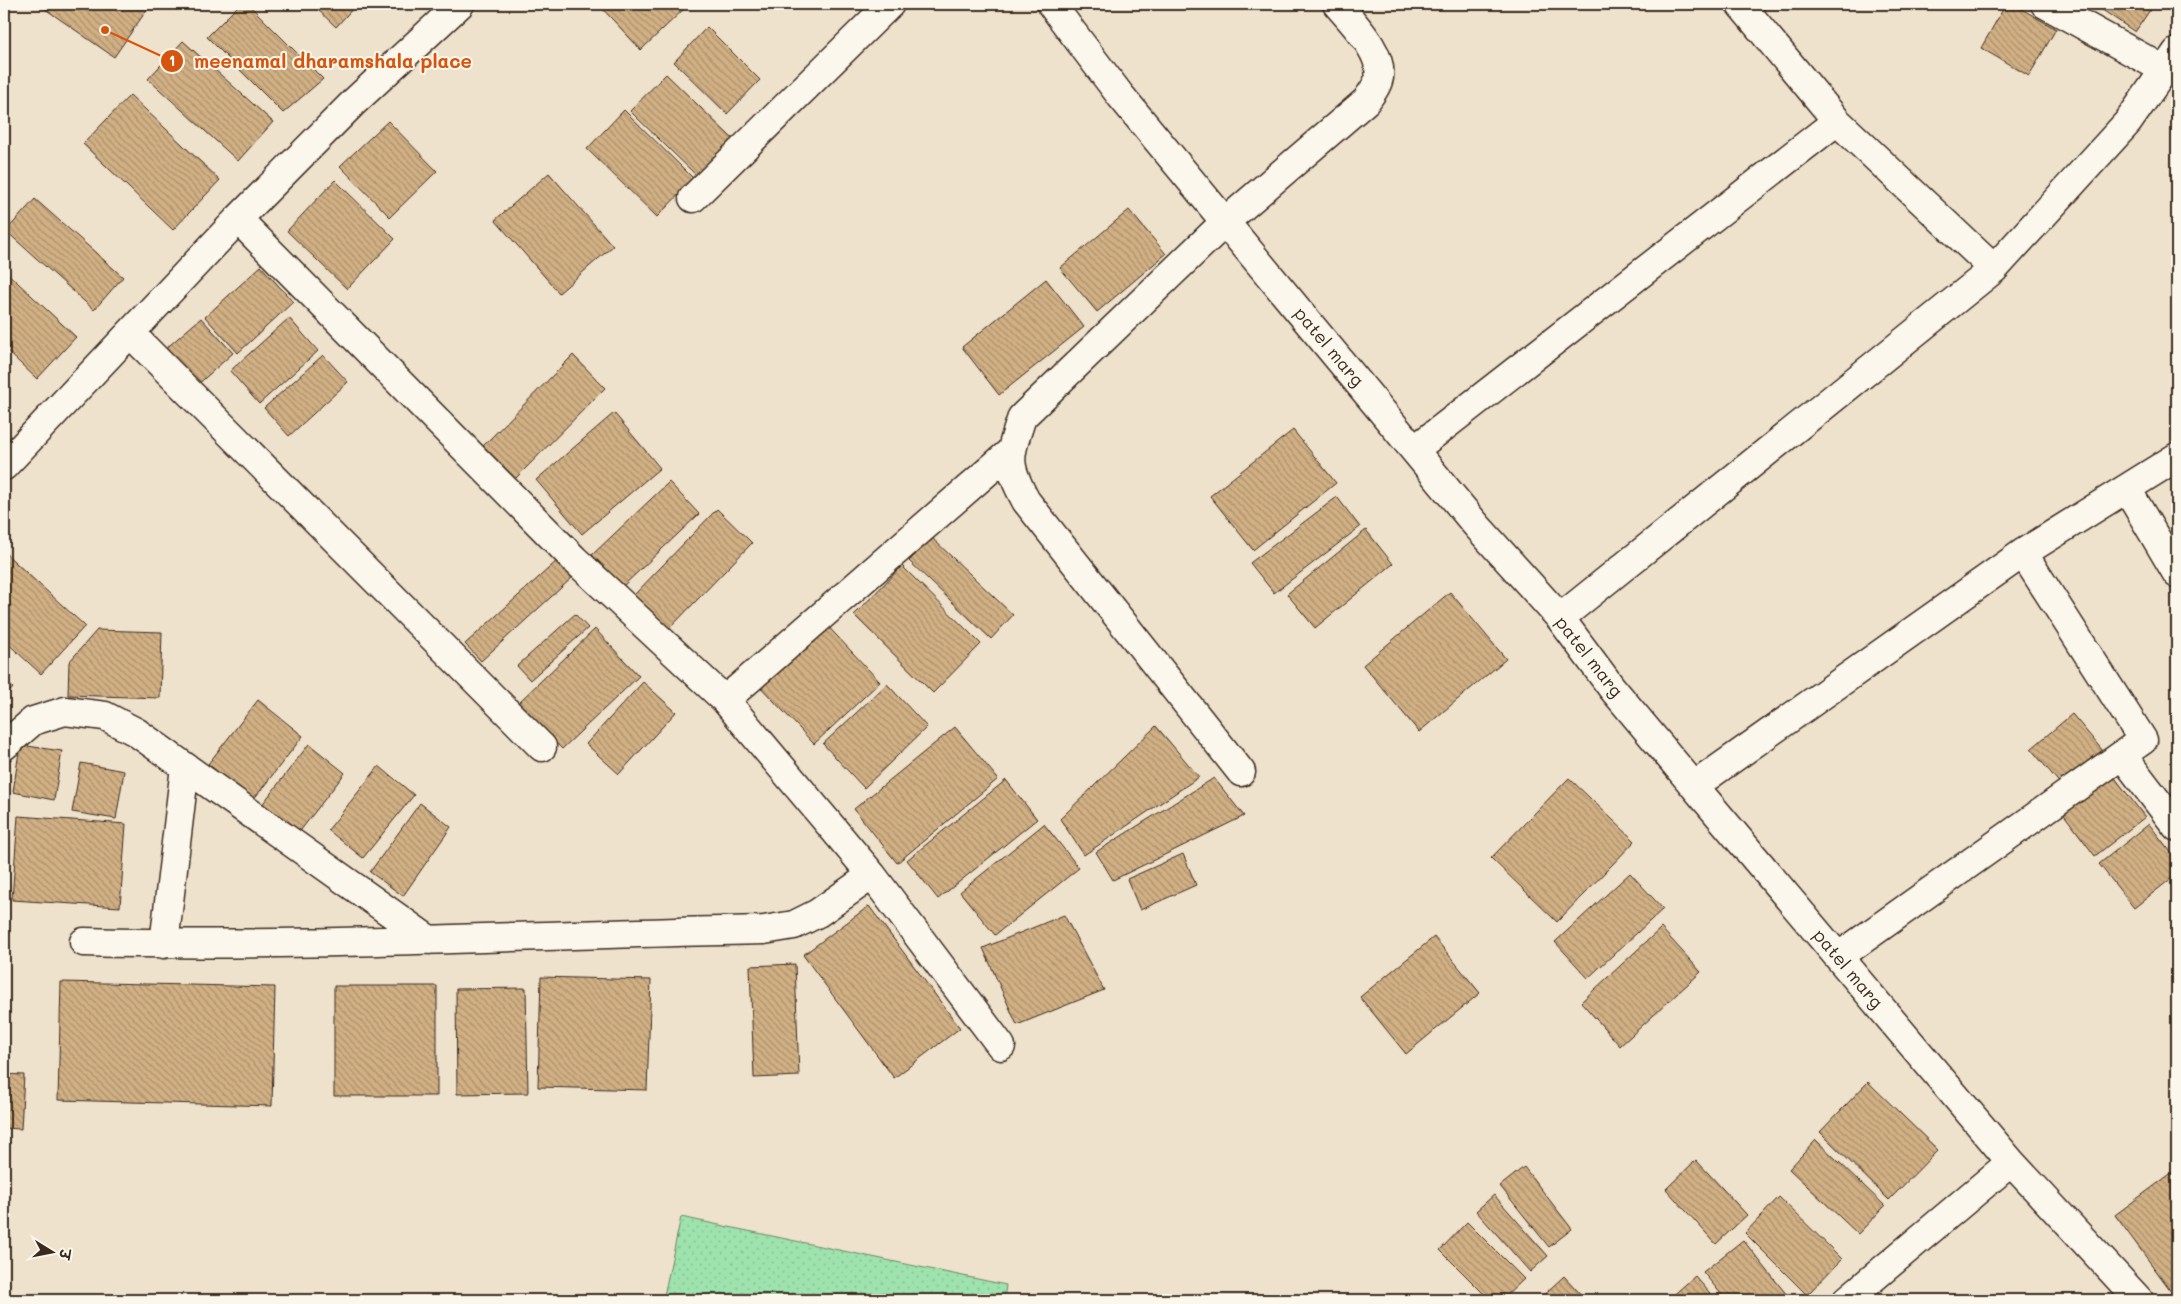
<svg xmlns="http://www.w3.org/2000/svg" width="2181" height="1304" viewBox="0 0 2181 1304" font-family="Mali,'Playpen Sans Deva',sans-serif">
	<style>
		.grass { fill: url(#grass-dots); stroke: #6c8666 }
		.building { fill: url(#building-back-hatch); stroke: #3b2a1e }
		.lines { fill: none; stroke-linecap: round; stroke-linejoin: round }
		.street-casing { stroke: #3b2a1e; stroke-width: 31 }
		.street { stroke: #fbf7ec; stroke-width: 28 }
		.labels { text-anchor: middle; stroke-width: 4; stroke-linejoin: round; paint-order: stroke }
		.street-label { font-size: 18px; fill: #3b2a1e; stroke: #fbf7ec }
		.leader { fill: none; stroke: #d7540e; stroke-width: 2 }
		.callout-dot { fill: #d7540e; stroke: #fbf7ec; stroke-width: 2 }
		.mark-label { font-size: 15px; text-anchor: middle; font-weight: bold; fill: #fff }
		.callout-label { font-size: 19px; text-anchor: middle; font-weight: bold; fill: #d7540e; stroke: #fbf7ec; stroke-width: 4; stroke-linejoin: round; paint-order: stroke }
	</style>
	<defs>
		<pattern id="grass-dots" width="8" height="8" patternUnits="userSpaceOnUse" patternTransform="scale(1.25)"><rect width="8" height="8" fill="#9ee2ae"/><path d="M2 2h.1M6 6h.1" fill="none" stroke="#89c295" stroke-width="1.8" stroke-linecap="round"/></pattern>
		<pattern id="building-back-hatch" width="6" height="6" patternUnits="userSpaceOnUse" patternTransform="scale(1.25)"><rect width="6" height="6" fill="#d1b084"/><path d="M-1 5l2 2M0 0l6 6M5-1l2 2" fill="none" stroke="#ab8f6b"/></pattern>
	</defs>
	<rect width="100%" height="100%" fill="#eee2cd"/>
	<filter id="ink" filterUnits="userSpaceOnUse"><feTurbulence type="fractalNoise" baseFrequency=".02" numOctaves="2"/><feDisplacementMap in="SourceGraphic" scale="10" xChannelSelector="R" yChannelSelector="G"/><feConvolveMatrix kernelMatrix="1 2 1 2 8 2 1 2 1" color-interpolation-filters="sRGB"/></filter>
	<g filter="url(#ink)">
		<!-- grass -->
		<path class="grass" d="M 681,1217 L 1006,1285 L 1004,1300 L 663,1300 Z"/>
		<!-- building -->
		<path class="building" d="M 38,4 L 151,4 L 114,57 Z
			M 240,4 L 248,4 L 323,79 L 283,113 L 207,37 Z
			M 312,4 L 357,4 L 336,27 Z
			M 598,4 L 682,4 L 685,8 L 641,50 Z
			M 2006,4 L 2013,4 L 2056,29 L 2029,76 L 1981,48 Z
			M 2104,4 L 2154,4 L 2135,32 L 2101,9 Z
			M 707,27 L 760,80 L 727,114 L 674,62 Z
			M 183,41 L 273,122 L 238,161 L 148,79 Z
			M 666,74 L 734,140 L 698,177 L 630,111 Z
			M 130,95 L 220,180 L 173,230 L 83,144 Z
			M 624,110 L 694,179 L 657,217 L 587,149 Z
			M 388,121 L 437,171 L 390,217 L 340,166 Z
			M 549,173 L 613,246 L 559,293 L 495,220 Z
			M 335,180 L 395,239 L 347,289 L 287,231 Z
			M 35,199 L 123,277 L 94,310 L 6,231 Z
			M 1129,210 L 1166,254 L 1097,312 L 1060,268 Z
			M 261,266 L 293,302 L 238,353 L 205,317 Z
			M 4,270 L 76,337 L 37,379 L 4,348 Z
			M 1046,279 L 1084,327 L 999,395 L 962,347 Z
			M 201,318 L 233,353 L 195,387 L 163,351 Z
			M 289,318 L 318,351 L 259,404 L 230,371 Z
			M 323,355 L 348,382 L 289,436 L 264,408 Z
			M 573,355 L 605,388 L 514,480 L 482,447 Z
			M 614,413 L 660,468 L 582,534 L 536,480 Z
			M 1293,430 L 1336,483 L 1253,550 L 1210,496 Z
			M 669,482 L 699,514 L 622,587 L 592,555 Z
			M 1337,497 L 1360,527 L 1274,593 L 1250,563 Z
			M 717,509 L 752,543 L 669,629 L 634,595 Z
			M 1366,530 L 1393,564 L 1315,628 L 1287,594 Z
			M 932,538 L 1013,615 L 991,639 L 909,561 Z
			M 4,552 L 85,626 L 41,674 L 4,640 Z
			M 559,559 L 574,576 L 481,661 L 465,644 Z
			M 902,566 L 981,644 L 933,693 L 854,615 Z
			M 1450,592 L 1506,659 L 1419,732 L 1363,665 Z
			M 575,614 L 588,628 L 530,680 L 517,666 Z
			M 822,620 L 880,682 L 814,744 L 756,682 Z
			M 595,629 L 639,676 L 562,749 L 518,703 Z
			M 97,630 L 162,632 L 160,698 L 68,695 L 69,662 Z
			M 4,679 L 13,688 L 4,698 Z
			M 643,682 L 676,712 L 619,774 L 586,744 Z
			M 887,684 L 927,727 L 864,788 L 823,744 Z
			M 258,700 L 303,736 L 253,800 L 208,764 Z
			M 2072,714 L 2108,757 L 2067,792 L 2031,749 Z
			M 1156,726 L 1199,777 L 1084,855 L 1060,819 Z
			M 955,727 L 998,779 L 897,863 L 854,809 Z
			M 309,744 L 345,773 L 297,835 L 261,806 Z
			M 20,745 L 62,751 L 54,800 L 13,792 Z
			M 81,763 L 124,771 L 116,819 L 72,812 Z
			M 379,766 L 414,795 L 363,858 L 328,830 Z
			M 2109,770 L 2145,817 L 2095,856 L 2059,808 Z
			M 1214,778 L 1244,816 L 1113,880 L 1096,852 Z
			M 1569,778 L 1635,841 L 1557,922 L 1491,858 Z
			M 1006,780 L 1037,819 L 938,899 L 907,860 Z
			M 420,803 L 451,827 L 403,896 L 370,872 Z
			M 18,816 L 126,824 L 120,907 L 12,900 Z
			M 1044,824 L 1079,868 L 995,935 L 960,892 Z
			M 2149,824 L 2177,860 L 2177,874 L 2134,908 L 2099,864 Z
			M 1183,854 L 1196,885 L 1140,910 L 1127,879 Z
			M 1630,873 L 1663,909 L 1588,978 L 1555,942 Z
			M 869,906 L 960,1028 L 894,1078 L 803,955 Z
			M 1064,915 L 1104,990 L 1017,1025 L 983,948 Z
			M 1661,928 L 1701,972 L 1620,1046 L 1581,1002 Z
			M 1434,937 L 1480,993 L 1406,1054 L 1360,997 Z
			M 795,964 L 799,1076 L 754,1078 L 750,966 Z
			M 541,977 L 651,980 L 647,1090 L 538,1087 Z
			M 61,982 L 275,987 L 272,1106 L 58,1100 Z
			M 334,986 L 437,986 L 437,1096 L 334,1096 Z
			M 526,988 L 528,1093 L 457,1094 L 456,989 Z
			M 4,1074 L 24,1075 L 21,1129 L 4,1128 Z
			M 1868,1082 L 1938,1150 L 1889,1200 L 1820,1132 Z
			M 1816,1140 L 1885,1206 L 1858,1234 L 1789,1169 Z
			M 1696,1160 L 1747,1215 L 1716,1244 L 1666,1189 Z
			M 1524,1167 L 1572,1229 L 1549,1247 L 1500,1186 Z
			M 2177,1169 L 2177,1299 L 2115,1215 Z
			M 1494,1195 L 1548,1256 L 1530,1272 L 1476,1211 Z
			M 1779,1197 L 1842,1259 L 1807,1295 L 1745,1233 Z
			M 1467,1222 L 1524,1279 L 1502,1300 L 1490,1300 L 1440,1250 Z
			M 1743,1240 L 1791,1300 L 1726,1300 L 1703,1272 Z
			M 1564,1276 L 1586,1300 L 1538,1300 Z
			M 1695,1276 L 1716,1300 L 1668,1300 Z"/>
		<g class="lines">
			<defs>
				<path id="street" d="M 1051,4 L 1120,95 L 1477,526 L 1560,618 L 1612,688 L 1694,786 L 2011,1162 L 2139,1300
					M 1740,4 L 1837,121 L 1994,269
					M 2045,4 L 2165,70
					M 693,198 L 890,4
					M 238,219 L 574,559 L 725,700 L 872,875 L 1001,1046
					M 130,333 L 542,747
					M 1414,450 L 1837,121
					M 4,466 L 238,219 L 354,102 L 460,4
					M 2127,489 L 2177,574
					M 1560,618 L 1994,269 L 2128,122 L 2177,52
					M 725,700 L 1010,452
					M 4,746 L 33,721 L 65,711 L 105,716 L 136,732 L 429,940
					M 2122,755 L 2177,827
					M 1241,772 L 1026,501 C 1005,462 1009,457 1022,417 L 1225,222 L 1366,101 C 1370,95 1376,88 1378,81 C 1387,56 1352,22 1337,4
					M 1694,786 L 2023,553 L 2177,457
					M 84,942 C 310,948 537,934 764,930 L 794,925 L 818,913 L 872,875
					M 164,944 L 185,767
					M 1838,957 L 2143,740 L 2023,553
					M 1847,1300 L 2011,1162"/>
			</defs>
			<!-- street casing -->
			<use href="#street" class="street-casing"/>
			<!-- street -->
			<use href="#street" class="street"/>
		</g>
	</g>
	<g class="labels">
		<!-- street labels -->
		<g class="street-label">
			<text transform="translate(1329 347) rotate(50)" y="6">patel marg</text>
			<text transform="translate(1589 657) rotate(52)" y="6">patel marg</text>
			<text transform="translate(1848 969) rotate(50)" y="6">patel marg</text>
		</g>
	</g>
	<!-- callouts -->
	<path class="leader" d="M105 30L172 61"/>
	<g class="callout-dot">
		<circle cx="105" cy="30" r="5"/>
		<circle cx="172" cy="61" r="12"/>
	</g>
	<g class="mark-label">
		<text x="172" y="66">1</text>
	</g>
	<g class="callout-label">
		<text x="333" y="68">meenamal dharamshala place</text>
	</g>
	<!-- margin -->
	<rect width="2181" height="1304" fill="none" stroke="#fbf7ec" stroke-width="20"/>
	<rect x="10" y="10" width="2161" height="1284" fill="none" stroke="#3b2a1e" stroke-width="2" filter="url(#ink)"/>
	<!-- north arrow -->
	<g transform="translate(52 1252) rotate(100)" stroke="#fbf7ec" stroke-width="4" paint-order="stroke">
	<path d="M0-4L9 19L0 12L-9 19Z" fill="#3b2a1e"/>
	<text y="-8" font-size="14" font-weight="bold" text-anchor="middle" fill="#3b2a1e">उ</text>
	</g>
</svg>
